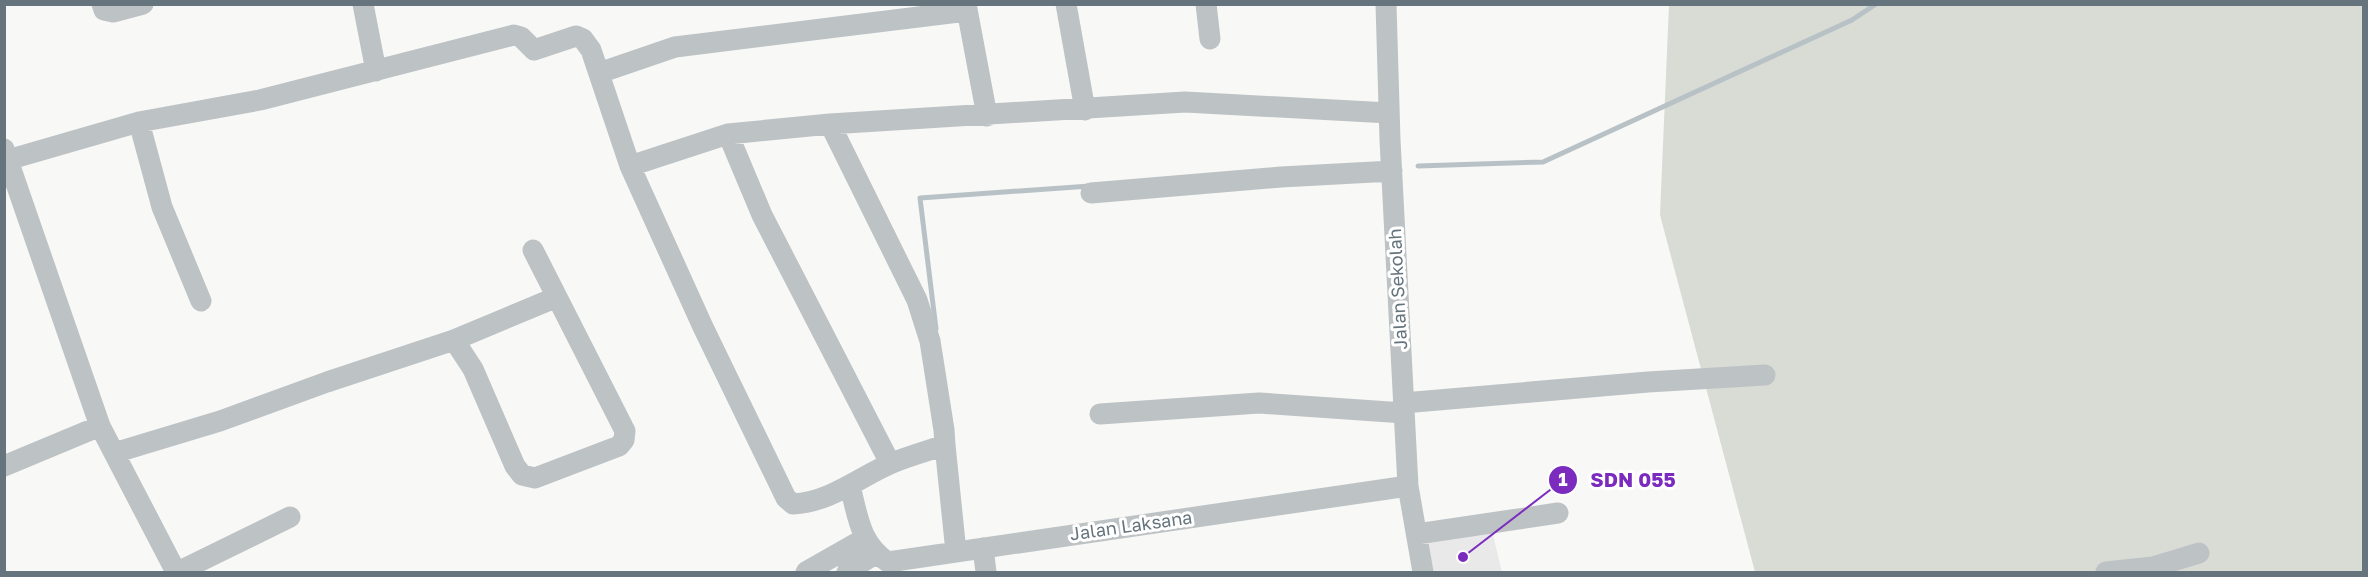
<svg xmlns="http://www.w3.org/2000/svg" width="2368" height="577" viewBox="0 0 2368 577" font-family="'Golos Text',sans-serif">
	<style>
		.built { fill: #e9e9e9 }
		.green { fill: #d8dcd5 }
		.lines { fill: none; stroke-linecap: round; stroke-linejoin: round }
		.stream { stroke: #b8c2c6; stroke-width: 5 }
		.minor { stroke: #bdc2c5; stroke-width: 21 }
		.labels { text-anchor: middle; stroke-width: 6; stroke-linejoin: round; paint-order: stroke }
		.street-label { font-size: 18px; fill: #66747d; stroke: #fff }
		.leader { fill: none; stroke: #7b2cbf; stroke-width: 2 }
		.callout-dot { fill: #7b2cbf; stroke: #fff; stroke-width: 2 }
		.mark-label { font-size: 18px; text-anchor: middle; font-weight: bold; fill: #fff }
		.callout-label { font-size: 20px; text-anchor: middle; font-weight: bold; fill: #7b2cbf; stroke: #fff; stroke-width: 6; stroke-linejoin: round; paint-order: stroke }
	</style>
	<rect width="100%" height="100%" fill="#f8f8f6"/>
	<!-- built -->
	<path class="built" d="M 1491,527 L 1502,572 L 1432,572 L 1425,541 Z"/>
	<!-- green -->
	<path class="green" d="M 1669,5 L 2363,5 L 2363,572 L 1755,572 L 1660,215 Z"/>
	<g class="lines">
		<!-- stream -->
		<path class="stream" d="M 1418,166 L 1543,162 L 1852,20 L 1876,4
			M 936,329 L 920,198 L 1090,186"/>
		<!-- minor -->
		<path class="minor" d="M 102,4 L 104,10 L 113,12 L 143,4
			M 363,4 L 376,71
			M 966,4 L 987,116
			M 1066,4 L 1085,110
			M 1206,4 L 1210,39
			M 1386,4 L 1390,140 L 1408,486 L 1423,572
			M 599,73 L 675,47 L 967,11
			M 139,122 L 162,207 L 201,301
			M 728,134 L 762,215 L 890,463
			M 4,149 L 100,426 L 176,572
			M 4,161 L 139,122 L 260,100 L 514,35 L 521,37 L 534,50 L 576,36 L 583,39 L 591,50 L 630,166 L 703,327 L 786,498 L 793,504 C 831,502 859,477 892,463 C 909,456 927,451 945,445 L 944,430 L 930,341 L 917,300 L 830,124
			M 630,166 L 728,134 L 830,124 L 1185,102 L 1389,113
			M 1091,193 L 1281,177 L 1392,171
			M 454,340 L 557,297
			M 1403,403 L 1648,382 L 1765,375
			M 1100,414 L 1259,403 L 1404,413
			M 945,445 L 956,552
			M 114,453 L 220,421 L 327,382 L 454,340 L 473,369 L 515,466 L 522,475 L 535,478 L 619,446 L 624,440 L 625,431 L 533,250
			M 4,466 L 100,426
			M 850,486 C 858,517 860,544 888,562 L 1408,486
			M 1417,534 L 1558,513
			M 983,548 L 986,572
			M 178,572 L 290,517
			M 806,572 L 864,539
			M 847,572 L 875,554
			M 2106,572 L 2153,567 L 2199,553"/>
	</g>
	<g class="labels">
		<!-- street labels -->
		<g class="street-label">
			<text transform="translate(1398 289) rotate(-93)" y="6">Jalan Sekolah</text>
			<text transform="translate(1131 526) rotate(-8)" y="6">Jalan Laksana</text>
		</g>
	</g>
	<!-- callouts -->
	<path class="leader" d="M1463 557L1563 480"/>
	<g class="callout-dot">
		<circle cx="1463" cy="557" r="6"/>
		<circle cx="1563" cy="480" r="15"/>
	</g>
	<g class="mark-label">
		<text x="1563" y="486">1</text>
	</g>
	<g class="callout-label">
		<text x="1633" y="487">SDN 055</text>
	</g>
	<!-- border -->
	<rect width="2368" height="577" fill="none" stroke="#66747d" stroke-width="12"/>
</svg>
